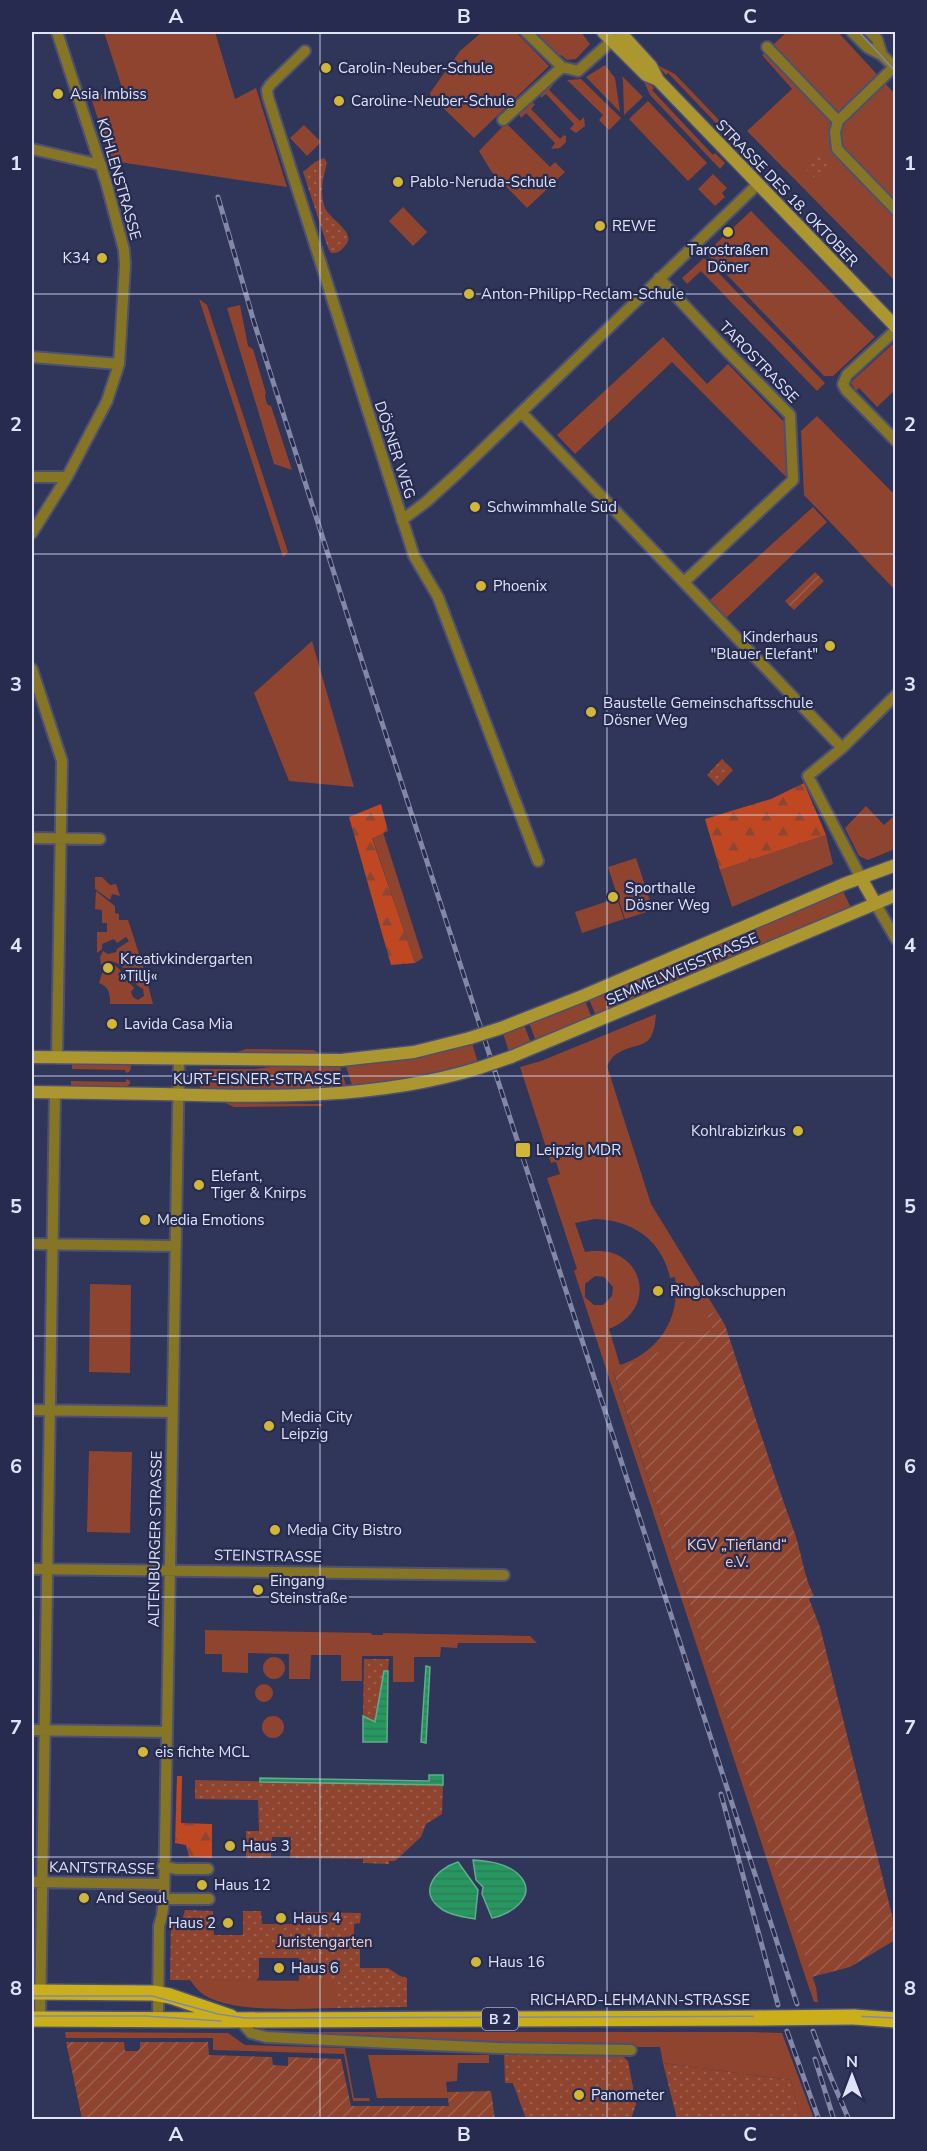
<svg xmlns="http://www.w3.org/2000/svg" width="927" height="2151" viewBox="0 0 927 2151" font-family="'Nunito Sans',sans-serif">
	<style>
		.grass { fill: #8e442f; fill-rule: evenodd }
		.forest { fill: url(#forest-firs) }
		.park { fill: url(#park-dots) }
		.garden { fill: url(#garden-furrows) }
		.water { fill: url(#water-rules); stroke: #5eae8e; stroke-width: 1.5 }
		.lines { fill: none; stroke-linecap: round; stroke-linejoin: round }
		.street-casing { stroke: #4c5174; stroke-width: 14 }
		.secondary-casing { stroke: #4c5174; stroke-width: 15 }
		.primary-casing { stroke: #4c5174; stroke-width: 18 }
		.street { stroke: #867525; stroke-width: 10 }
		.secondary { stroke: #ac9630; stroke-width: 12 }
		.primary { stroke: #cbaf1a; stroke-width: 15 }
		.tram { stroke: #8388a7; stroke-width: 1.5 }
		.rail-casing { stroke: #8388a7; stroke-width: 5 }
		.rail { stroke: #262b4f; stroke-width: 3; stroke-dasharray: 9; stroke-linecap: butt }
		.secondary-bridge-casing { stroke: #4c5174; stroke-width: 15; stroke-linecap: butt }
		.primary-bridge-casing { stroke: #4c5174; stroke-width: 18; stroke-linecap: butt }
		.secondary-bridge { stroke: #ac9630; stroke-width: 12 }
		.primary-bridge { stroke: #cbaf1a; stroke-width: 15 }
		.grid { fill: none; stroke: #dfe4fb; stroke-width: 1.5; stroke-opacity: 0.55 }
		.poi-dot { fill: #d2b736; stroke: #262b4f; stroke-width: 2 }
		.labels { text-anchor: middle; stroke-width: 4.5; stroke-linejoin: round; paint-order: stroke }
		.shield { fill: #262b4f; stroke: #a8acc7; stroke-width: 1.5 }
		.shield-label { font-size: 14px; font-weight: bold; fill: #dfe4fb }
		.poi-label { font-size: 15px; fill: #dfe4fb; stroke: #262b4f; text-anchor: start }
		.street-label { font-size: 15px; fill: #dfe4fb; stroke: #262b4f }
		.park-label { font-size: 15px; fill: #efcfc6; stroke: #262b4f }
		.neatline { fill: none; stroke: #dfe4fb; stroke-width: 2 }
		.grid-label { font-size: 20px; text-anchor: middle; font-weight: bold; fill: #dfe4fb }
	</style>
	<defs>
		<pattern id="forest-firs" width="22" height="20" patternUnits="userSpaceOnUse" patternTransform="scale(1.5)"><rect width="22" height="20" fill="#bf4823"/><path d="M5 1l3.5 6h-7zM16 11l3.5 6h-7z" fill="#8d4633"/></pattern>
		<pattern id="park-dots" width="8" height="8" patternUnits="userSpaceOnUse" patternTransform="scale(1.5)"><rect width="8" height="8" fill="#8e442f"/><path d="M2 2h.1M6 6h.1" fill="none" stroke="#9d5f4e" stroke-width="1.8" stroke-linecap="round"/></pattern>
		<pattern id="garden-furrows" width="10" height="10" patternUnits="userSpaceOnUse" patternTransform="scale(1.5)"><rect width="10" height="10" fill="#8e442f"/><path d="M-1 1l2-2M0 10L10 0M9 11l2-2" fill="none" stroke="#9d5f4e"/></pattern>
		<pattern id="water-rules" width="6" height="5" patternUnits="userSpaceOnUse" patternTransform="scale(1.5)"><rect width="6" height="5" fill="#279760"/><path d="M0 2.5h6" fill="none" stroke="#317a59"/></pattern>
	</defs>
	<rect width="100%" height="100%" fill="#30355a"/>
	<!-- grass -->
	<path class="grass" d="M 104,32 L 215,32 L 235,99 L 256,88 L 287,187 L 112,161 L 91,98 L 122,88 Z
		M 482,32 L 516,32 L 549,66 L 474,138 L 431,96 L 430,93 L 460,51 Z
		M 533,32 L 581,32 L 590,44 L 576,59 L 567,60 L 561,55 L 559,58 Z
		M 787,32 L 838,32 L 895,94 L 895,281 L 747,131 L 792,89 L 762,55 Z
		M 605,65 L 615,78 L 620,112 L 586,77 Z
		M 657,65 L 675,74 L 739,141 L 736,144 L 668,73 L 666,75 Z
		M 622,76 L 643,97 L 624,115 L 623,81 Z
		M 642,77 L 654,88 L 652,90 L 713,155 L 715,153 L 725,163 L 720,169 L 650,95 Z
		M 581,79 L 621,118 L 609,130 L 599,120 L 603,115 L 567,80 Z
		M 556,81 L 549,90 L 580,121 L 584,117 L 585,126 L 576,133 L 570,129 L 574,124 L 546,94 L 541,98 L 540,93 L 551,82 Z
		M 648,101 L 707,163 L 688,181 L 629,119 Z
		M 529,102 L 535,104 L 531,109 L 560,139 L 564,135 L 566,136 L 566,142 L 560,148 L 551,149 L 555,143 L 526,113 L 521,118 L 518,112 Z
		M 506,123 L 550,167 L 555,162 L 565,172 L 527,208 L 491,171 L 479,151 Z
		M 304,125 L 321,142 L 307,156 L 290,138 Z
		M 713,174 L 727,188 L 722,193 L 725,197 L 715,206 L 698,189 Z
		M 403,207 L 427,232 L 413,246 L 389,221 Z
		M 751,211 L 875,337 L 833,376 L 824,376 L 706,253 Z
		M 704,258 L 825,383 L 817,391 L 701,271 L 687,284 L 682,278 Z
		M 199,299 L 207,305 L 288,552 L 283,557 Z
		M 240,305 L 248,346 L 253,349 L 266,393 L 265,396 L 267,404 L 271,406 L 292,470 L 274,464 L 227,308 Z
		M 663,337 L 707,384 L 728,364 L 786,424 L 791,476 L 788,479 L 672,362 L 575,454 L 557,435 Z
		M 895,342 L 895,390 L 877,407 L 859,388 L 856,391 L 851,383 L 853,380 Z
		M 817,416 L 895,495 L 895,590 L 804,495 L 801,431 Z
		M 813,507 L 827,522 L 726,618 L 710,600 Z
		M 312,641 L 354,787 L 289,781 L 254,693 Z
		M 866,806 L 884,825 L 896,814 L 895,849 L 868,860 L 859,856 L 845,828 Z
		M 383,832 L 423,958 L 415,963 L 372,837 Z
		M 826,835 L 833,864 L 732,907 L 720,870 Z
		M 636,858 L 653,910 L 625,919 L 608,867 Z
		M 95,877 L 102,877 L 110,885 L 116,884 L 120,896 L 112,894 L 110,900 L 95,889 Z
		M 96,891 L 115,906 L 115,913 L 119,914 L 119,920 L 128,920 L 143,966 L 153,1004 L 110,1004 C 110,993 109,987 99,983 L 104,967 C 118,961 120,971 127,980 C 129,983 132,985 134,988 L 131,992 L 133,997 L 138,1000 L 144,996 L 143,989 C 128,981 131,967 111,961 L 101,965 L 100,957 L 103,951 L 108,954 L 116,952 L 117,949 L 129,941 L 126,937 L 117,943 L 114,939 L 102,944 L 102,949 L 97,953 L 97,932 L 107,932 L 107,923 L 102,923 L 102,910 L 95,909 Z
		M 843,891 L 851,908 L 596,1016 L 589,999 Z
		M 617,898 L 624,919 L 582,933 L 575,912 Z
		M 585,1001 L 592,1018 L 536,1041 L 529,1023 Z
		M 656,1014 C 653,1054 639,1039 615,1055 C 612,1057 609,1063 607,1066 L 651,1204 L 716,1310 L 707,1316 L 714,1329 L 613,1372 L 816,1987 L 818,2002 L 814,2002 L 806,1979 L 574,1271 L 577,1269 L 547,1178 L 560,1174 L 556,1162 L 551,1163 L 520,1067 L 541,1061 ZM 595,1219 C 632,1220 662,1240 670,1278 L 675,1277 C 681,1318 659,1352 620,1365 L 609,1329 C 661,1309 643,1241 585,1252 L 575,1223 ZM 595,1276 L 604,1277 L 613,1287 L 612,1296 L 603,1305 L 594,1305 L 585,1297 L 585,1284 Z
		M 524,1025 L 531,1043 L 509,1052 L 503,1033 Z
		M 472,1043 L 478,1063 L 451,1071 L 353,1089 L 346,1066 L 346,1065 L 407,1058 Z
		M 246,1049 L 313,1050 L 320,1053 L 237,1052 Z
		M 72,1062 L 130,1063 L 131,1068 L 129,1072 L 126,1073 L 125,1070 L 72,1069 Z
		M 279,1066 L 340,1066 L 347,1089 L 200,1090 L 200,1069 L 253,1069 Z
		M 126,1079 L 130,1081 L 130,1084 L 123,1089 L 71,1088 L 71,1081 L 126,1082 Z
		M 225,1103 L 322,1104 L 322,1106 L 234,1107 Z
		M 90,1284 L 131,1285 L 130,1373 L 89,1372 Z
		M 89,1451 L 132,1452 L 130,1533 L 87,1532 Z
		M 205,1630 L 371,1633 L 372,1635 L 383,1635 L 383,1633 L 530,1636 L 537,1643 L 458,1643 L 457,1648 L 441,1647 L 440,1657 L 414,1657 L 414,1682 L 393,1682 L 393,1656 L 362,1656 L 362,1681 L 341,1681 L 341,1655 L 311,1655 L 310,1679 L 289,1679 L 289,1654 L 248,1653 L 248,1673 L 222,1672 L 222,1654 L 205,1654 Z
		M263 1668a11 11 0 1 1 22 0a11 11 0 1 1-22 0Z
		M255 1693a9 9 0 1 1 18 0a9 9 0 1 1-18 0Z
		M262 1727a11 11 0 1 1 22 0a11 11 0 1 1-22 0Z
		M 190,1980 L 339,1981 L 338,2008 C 303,2008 225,2015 199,1991 C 196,1988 193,1984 190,1980 Z
		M 65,2032 L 228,2033 L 245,2045 L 345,2048 L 354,2098 L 369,2098 L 370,2101 L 353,2101 L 344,2054 L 213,2050 L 213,2038 L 66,2038 Z
		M 264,2032 L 752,2032 L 782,2033 L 814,2119 L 801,2119 L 791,2080 L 663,2063 L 660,2047 L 634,2047 L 623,2043 L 529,2043 L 264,2034 Z
		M 368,2055 L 489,2055 L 489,2063 L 458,2063 L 457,2081 L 446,2082 L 448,2098 L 377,2098 Z"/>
	<!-- forest -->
	<path class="forest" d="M 804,783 L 826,835 L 720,870 L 705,819 L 771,799 Z
		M 381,804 L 388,831 L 372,838 L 415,963 L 391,965 L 349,817 Z
		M 177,1776 L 182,1776 L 181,1823 L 212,1824 L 212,1858 L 189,1857 L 186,1845 L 175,1843 Z"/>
	<!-- park -->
	<path class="park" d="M 819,152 L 833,166 L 818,182 L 804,167 Z
		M 324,158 L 327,163 C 323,178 320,190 324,205 C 327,220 360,232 344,247 C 340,252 337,253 331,253 L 328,248 L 303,172 L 315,162 Z
		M 722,759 L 733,770 L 718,786 L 707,775 Z
		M 364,1659 L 389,1659 L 388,1671 L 384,1672 L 375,1723 L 363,1716 Z
		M 195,1780 L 443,1785 L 442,1814 L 426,1824 L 421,1837 L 395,1861 L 389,1861 L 389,1864 L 363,1863 L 363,1859 L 290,1858 L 291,1837 L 272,1837 L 271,1858 L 246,1858 L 246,1831 L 259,1831 L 258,1800 L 195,1799 Z
		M 185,1910 L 213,1911 L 214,1935 L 243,1935 L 243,1911 L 261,1911 L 262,1924 L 301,1924 L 301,1912 L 361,1913 L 360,1923 L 354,1924 L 354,1946 L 360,1946 L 360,1968 L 388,1968 L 400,1976 L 407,1978 L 407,2007 L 338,2008 L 338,1981 L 299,1981 L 299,1958 L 259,1958 L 259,1977 L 256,1981 L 170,1980 L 171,1923 L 182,1921 Z
		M 618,2052 L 628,2061 L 636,2104 L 631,2119 L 526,2119 L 513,2083 L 505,2083 L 504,2053 Z
		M 663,2063 L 791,2080 L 801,2119 L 677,2119 Z"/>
	<!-- garden -->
	<path class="garden" d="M 815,572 L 824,581 L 794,610 L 785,601 Z
		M 716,1310 L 725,1325 C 748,1394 770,1465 795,1534 C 801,1551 805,1581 814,1595 L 809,1599 L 820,1627 L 895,1927 L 895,1940 L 850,1967 L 812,1977 L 613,1371 L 713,1329 L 707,1316 Z
		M 66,2042 L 124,2042 L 125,2051 L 138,2051 L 140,2048 L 140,2042 L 208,2042 L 209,2055 L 272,2057 L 273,2065 L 288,2066 L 288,2057 L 341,2059 L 351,2106 L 449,2106 L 447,2092 L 491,2091 L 495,2119 L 82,2119 Z"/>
	<!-- water -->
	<path class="water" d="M 426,1666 L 430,1667 L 426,1743 L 421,1742 Z
		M 384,1671 L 388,1671 L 387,1742 L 363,1742 L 363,1716 L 375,1722 Z
		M 429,1775 L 443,1775 L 443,1785 L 260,1782 L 260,1778 L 429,1781 Z
		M 473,1860 C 488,1861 505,1863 517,1873 C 540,1894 513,1914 492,1918 L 482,1894 L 483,1887 L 476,1880 Z
		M 458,1862 L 478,1890 L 475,1919 C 464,1917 453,1916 443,1910 C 416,1893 435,1869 458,1862 Z"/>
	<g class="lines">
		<defs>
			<path id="street" d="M 526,32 L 562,67 L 578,71 L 616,37
				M 852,32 L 867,47 L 882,55 L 896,69
				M 870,32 L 877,39 L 882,55
				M 767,47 L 838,121
				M 305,51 L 270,85 L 267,90 L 268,97 L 414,556 L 438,597 L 538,861
				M 894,67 L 838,121 L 835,132 L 837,149 L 896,210
				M 503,120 L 562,67
				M 32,149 L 101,165
				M 659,278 L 727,351 L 790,415 L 793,480 L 684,582
				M 896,330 L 847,375 L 843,384 L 846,390 L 896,441
				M 32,357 L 119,364
				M 521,412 L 842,748
				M 32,477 L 67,477
				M 402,520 L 426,502 L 458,473 L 758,184
				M 32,533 L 67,477 L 107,401 L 119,364 L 125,265 L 124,250 L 106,182 L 57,32
				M 32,669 L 62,761 L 57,1057
				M 32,838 L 100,839
				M 861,878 L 808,776 L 842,748 L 896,695
				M 875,903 L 896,939
				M 32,1244 L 176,1246
				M 32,1410 L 172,1412
				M 32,1569 L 504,1575
				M 32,1730 L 166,1732
				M 163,1866 L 176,1869 L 208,1869
				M 32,1882 L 163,1884
				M 164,1899 L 209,1899
				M 40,2019 L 55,1092
				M 158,2019 L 159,1926 L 162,1916 L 164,1899 L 179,1059
				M 240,2020 L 251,2033 L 266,2037 L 498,2048 L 631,2050"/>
			<path id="secondary" d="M 603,32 L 646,75 L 658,80
				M 620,32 L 651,66 L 658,80 L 896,327
				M 861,878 L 875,903
				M 501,1028 L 585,995 L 844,884 L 896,865
				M 32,1057 L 341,1060 L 414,1052 L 470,1038
				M 511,1057 L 896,895
				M 32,1092 C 74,1093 117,1093 159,1094 C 267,1097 375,1100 479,1068"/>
			<path id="primary" d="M 32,1992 L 153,1993 L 170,1996 L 231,2017
				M 854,2017 L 896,2020
				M 32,2019 L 222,2020 L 761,2018"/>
		</defs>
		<!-- street casing -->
		<use href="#street" class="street-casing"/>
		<!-- secondary casing -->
		<use href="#secondary" class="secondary-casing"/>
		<!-- primary casing -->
		<use href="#primary" class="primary-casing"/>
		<!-- street -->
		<use href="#street" class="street"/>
		<!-- secondary -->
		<use href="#secondary" class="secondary"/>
		<!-- primary -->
		<use href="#primary" class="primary"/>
		<!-- tram -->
		<path class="tram" d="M 859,32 L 896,72
			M 32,1996 L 152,1996 L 218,2014 L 245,2018 L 853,2016 L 896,2018
			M 32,2016 L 145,2016 L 221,2021"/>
		<defs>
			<path id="rail" d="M 218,197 L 254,322 L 362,661 L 797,2004
				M 721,1794 L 778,2005
				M 787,2031 L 819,2120
				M 813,2031 L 827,2068 L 849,2120
				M 815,2059 L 834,2120"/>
		</defs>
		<!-- rail casing -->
		<use href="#rail" class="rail-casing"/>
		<!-- rail -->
		<use href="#rail" class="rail"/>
		<defs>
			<path id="secondary-bridge" d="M 470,1038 L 501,1028
				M 479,1068 L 511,1057"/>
			<path id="primary-bridge" d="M 761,2018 L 854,2017"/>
		</defs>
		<!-- secondary-bridge casing -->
		<use href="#secondary-bridge" class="secondary-bridge-casing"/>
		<!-- primary-bridge casing -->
		<use href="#primary-bridge" class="primary-bridge-casing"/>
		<!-- secondary-bridge -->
		<use href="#secondary-bridge" class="secondary-bridge"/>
		<!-- primary-bridge -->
		<use href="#primary-bridge" class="primary-bridge"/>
	</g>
	<!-- grid -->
	<path class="grid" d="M 320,32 L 320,2120M 607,32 L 607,2120M 32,294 L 896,294M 32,554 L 896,554M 32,815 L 896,815M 32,1076 L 896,1076M 32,1336 L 896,1336M 32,1597 L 896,1597M 32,1857 L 896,1857"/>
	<!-- markers -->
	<g class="poi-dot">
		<circle cx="326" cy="68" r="6"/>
		<circle cx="58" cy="94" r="6"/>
		<circle cx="339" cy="101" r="6"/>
		<circle cx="398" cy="182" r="6"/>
		<circle cx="600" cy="226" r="6"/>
		<circle cx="728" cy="232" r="6"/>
		<circle cx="102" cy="258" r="6"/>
		<circle cx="469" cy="294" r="6"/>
		<circle cx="475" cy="507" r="6"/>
		<circle cx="481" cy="586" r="6"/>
		<circle cx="830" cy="646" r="6"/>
		<circle cx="591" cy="712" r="6"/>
		<circle cx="613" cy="897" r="6"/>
		<circle cx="108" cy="968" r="6"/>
		<circle cx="112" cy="1024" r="6"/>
		<circle cx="798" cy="1131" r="6"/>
		<rect x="515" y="1142" width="16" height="16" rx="3"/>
		<circle cx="199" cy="1185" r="6"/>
		<circle cx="145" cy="1220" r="6"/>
		<circle cx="658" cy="1291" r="6"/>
		<circle cx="269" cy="1426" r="6"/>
		<circle cx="275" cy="1530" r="6"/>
		<circle cx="258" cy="1590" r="6"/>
		<circle cx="143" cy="1752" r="6"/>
		<circle cx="230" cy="1846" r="6"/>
		<circle cx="202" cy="1885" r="6"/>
		<circle cx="84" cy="1898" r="6"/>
		<circle cx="281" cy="1918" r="6"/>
		<circle cx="228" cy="1923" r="6"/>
		<circle cx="476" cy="1962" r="6"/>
		<circle cx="279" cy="1968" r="6"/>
		<circle cx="579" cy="2095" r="6"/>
	</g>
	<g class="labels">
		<!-- shield labels -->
		<rect class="shield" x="482" y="2008" width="36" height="22" rx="4.5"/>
		<g class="shield-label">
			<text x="500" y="2024">B 2</text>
		</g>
		<!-- poi labels -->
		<g class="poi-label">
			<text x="338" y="73">Carolin-Neuber-Schule</text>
			<text x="70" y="99">Asia Imbiss</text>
			<text x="351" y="106">Caroline-Neuber-Schule</text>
			<text x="410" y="187">Pablo-Neruda-Schule</text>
			<text x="612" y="231">REWE</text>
			<text x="728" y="255" text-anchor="middle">Tarostraßen<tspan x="728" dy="17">Döner</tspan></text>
			<text x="90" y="263" text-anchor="end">K34</text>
			<text x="481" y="299">Anton-Philipp-Reclam-Schule</text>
			<text x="487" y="512">Schwimmhalle Süd</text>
			<text x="493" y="591">Phoenix</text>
			<text x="818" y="642" text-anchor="end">Kinderhaus<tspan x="818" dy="17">"Blauer Elefant"</tspan></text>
			<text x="603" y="708">Baustelle Gemeinschaftsschule<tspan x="603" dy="17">Dösner Weg</tspan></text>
			<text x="625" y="893">Sporthalle<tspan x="625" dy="17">Dösner Weg</tspan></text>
			<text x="120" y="964">Kreativkindergarten<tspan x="120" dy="17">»Tillj«</tspan></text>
			<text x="124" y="1029">Lavida Casa Mia</text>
			<text x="786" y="1136" text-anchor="end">Kohlrabizirkus</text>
			<text x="536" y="1155">Leipzig MDR</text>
			<text x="211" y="1181">Elefant,<tspan x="211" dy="17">Tiger &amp; Knirps</tspan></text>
			<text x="157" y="1225">Media Emotions</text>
			<text x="670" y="1296">Ringlokschuppen</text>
			<text x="281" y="1422">Media City<tspan x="281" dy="17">Leipzig</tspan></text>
			<text x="287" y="1535">Media City Bistro</text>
			<text x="270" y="1586">Eingang<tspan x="270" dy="17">Steinstraße</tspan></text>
			<text x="155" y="1757">eis fichte MCL</text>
			<text x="242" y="1851">Haus 3</text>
			<text x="214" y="1890">Haus 12</text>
			<text x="96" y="1903">And Seoul</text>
			<text x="293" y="1923">Haus 4</text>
			<text x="216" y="1928" text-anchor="end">Haus 2</text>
			<text x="488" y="1967">Haus 16</text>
			<text x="291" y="1973">Haus 6</text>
			<text x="591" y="2100">Panometer</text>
		</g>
		<!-- street labels -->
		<g class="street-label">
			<text transform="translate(119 179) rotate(74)" y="5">KOHLENSTRASSE</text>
			<text transform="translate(787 193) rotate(46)" y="5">STRASSE DES 18. OKTOBER</text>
			<text transform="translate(759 362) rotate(46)" y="5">TAROSTRASSE</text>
			<text transform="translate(395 450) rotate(72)" y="5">DÖSNER WEG</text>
			<text transform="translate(682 969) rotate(-23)" y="5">SEMMELWEISSTRASSE</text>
			<text x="257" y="1084">KURT-EISNER-STRASSE</text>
			<text transform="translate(155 1539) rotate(-89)" y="5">ALTENBURGER STRASSE</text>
			<text transform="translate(268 1556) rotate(1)" y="5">STEINSTRASSE</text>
			<text transform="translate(102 1868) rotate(1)" y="5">KANTSTRASSE</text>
			<text x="640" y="2005">RICHARD-LEHMANN-STRASSE</text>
		</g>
		<!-- park labels -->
		<g class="park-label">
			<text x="737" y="1550">KGV „Tiefland“<tspan x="737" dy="17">e.V.</tspan></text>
			<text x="325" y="1947">Juristengarten</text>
		</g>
	</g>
	<!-- border -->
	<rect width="927" height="2151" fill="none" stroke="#262b4f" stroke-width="66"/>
	<!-- north arrow -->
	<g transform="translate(852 2076)" stroke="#262b4f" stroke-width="4.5" paint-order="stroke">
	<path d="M0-4.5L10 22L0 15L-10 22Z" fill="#dfe4fb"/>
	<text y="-9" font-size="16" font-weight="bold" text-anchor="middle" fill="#dfe4fb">N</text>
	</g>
	<rect x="33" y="33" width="861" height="2085" class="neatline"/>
	<g class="grid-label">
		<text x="176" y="23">A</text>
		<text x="464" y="23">B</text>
		<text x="750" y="23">C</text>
		<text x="16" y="170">1</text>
		<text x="910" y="170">1</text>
		<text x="16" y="431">2</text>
		<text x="910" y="431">2</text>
		<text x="16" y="691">3</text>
		<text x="910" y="691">3</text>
		<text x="16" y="952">4</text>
		<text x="910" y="952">4</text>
		<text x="16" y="1213">5</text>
		<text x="910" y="1213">5</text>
		<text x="16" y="1473">6</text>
		<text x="910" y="1473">6</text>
		<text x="16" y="1734">7</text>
		<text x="910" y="1734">7</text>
		<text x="16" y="1995">8</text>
		<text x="910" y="1995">8</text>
		<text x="176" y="2141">A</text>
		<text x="464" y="2141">B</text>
		<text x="750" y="2141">C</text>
	</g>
</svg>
